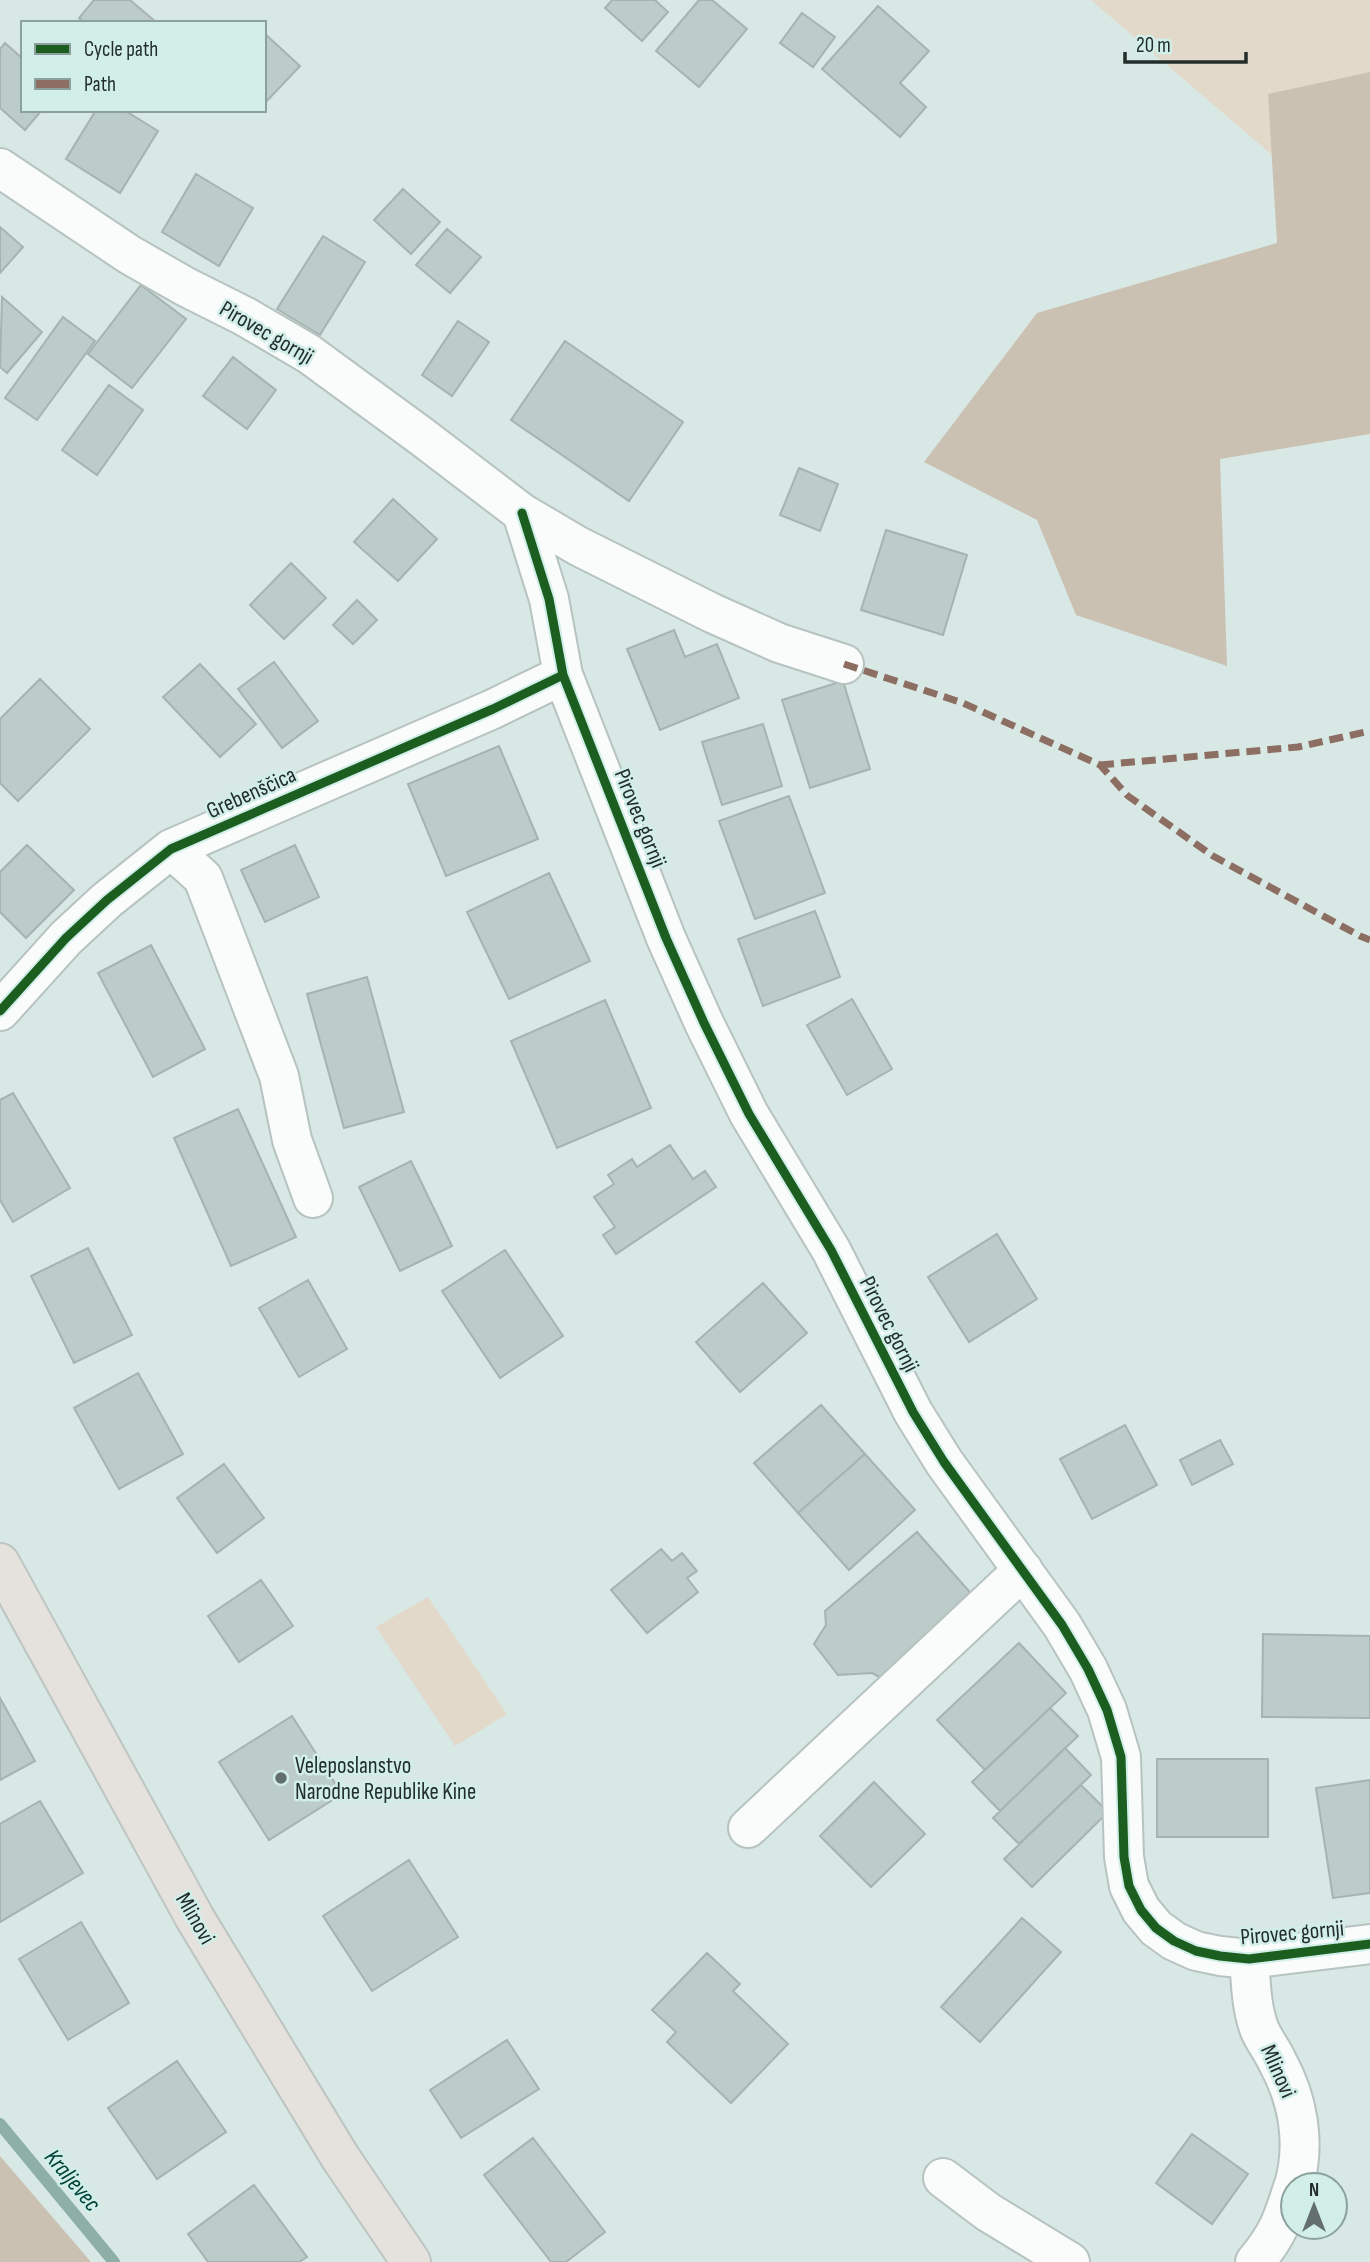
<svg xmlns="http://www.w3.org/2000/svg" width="1370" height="2262" viewBox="0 0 1370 2262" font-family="'Sofia Sans Condensed',sans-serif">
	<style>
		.green { fill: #e3d9cb }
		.forest { fill: #cbc1b3 }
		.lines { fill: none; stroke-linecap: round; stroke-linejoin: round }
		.stream { stroke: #8dafa8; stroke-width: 12 }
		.building { fill: #bcccc8; stroke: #a7b3b0; stroke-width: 2 }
		.minor-casing { stroke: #b7c3c0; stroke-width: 42 }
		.major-casing { stroke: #bdc5c3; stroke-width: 42 }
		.minor { stroke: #f9fcfb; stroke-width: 38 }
		.major { stroke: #e5e1dc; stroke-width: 38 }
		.quiet { stroke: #8d6e63; stroke-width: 7; stroke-dasharray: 14 7; stroke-linecap: butt }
		.cycleway-casing { stroke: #d2eee8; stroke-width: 13 }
		.cycleway { stroke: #1b5e20; stroke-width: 9 }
		.poi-dot { fill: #626f6c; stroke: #d2eee8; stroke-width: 2.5 }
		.labels { text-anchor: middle; stroke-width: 5; stroke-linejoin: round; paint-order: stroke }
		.street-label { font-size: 23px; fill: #232e2b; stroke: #d2eee8 }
		.poi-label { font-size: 23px; fill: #232e2b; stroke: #d2eee8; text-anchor: start }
		.water-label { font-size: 24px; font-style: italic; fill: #004138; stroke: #d2eee8 }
	</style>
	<rect width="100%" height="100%" fill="#d8e8e4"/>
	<!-- green -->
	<path class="green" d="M 1091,0 L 1370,0 L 1370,72 L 1268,94 L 1272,155 Z
		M 428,1597 L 507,1714 L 455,1746 L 376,1627 Z"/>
	<!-- forest -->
	<path class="forest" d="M 1370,72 L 1370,434 L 1220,459 L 1227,666 L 1076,615 L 1037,520 L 924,462 L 1037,313 L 1277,243 L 1268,94 Z
		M 0,2156 L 91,2262 L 0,2262 Z"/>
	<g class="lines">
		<!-- stream -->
		<path class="stream" d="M 0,2124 L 114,2262"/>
	</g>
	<!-- building -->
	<path class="building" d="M 94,0 L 130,0 L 156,22 L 85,23 L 79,18 Z
		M 612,0 L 655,0 L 668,12 L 642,41 L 605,8 Z
		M 699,0 L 712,0 L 747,29 L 699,87 L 656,51 Z
		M 878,6 L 929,51 L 900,83 L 926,107 L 900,137 L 822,69 Z
		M 802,13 L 835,37 L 813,67 L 780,43 Z
		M 264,33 L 300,66 L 264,104 Z
		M 5,43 L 23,59 L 23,110 L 42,110 L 25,130 L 0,108 L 0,49 Z
		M 96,110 L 124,110 L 158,131 L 120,193 L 66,159 Z
		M 196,174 L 253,208 L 219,266 L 162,232 Z
		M 403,189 L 440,222 L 411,254 L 374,220 Z
		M 0,227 L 23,247 L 0,273 Z
		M 447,229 L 481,257 L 450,293 L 416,265 Z
		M 323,236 L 365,262 L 320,335 L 277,309 Z
		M 141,285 L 186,319 L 132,388 L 88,354 Z
		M 2,297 L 42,332 L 7,373 L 0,367 Z
		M 63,317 L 95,341 L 37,420 L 5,398 Z
		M 458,321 L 489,342 L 452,396 L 422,375 Z
		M 565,341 L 683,422 L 629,501 L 511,420 Z
		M 233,357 L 276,390 L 247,429 L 203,396 Z
		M 109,385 L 143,410 L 97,475 L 62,450 Z
		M 799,468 L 838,484 L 820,531 L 780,515 Z
		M 393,499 L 437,539 L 398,581 L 354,542 Z
		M 886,530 L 967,555 L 943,635 L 861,610 Z
		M 291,563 L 326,598 L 284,639 L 250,605 Z
		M 357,600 L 377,620 L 353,644 L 333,625 Z
		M 674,630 L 685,657 L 717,644 L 739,698 L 660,730 L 627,649 Z
		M 274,662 L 318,721 L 282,748 L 238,689 Z
		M 200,664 L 256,724 L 220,757 L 163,697 Z
		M 40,679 L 90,729 L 18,801 L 0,783 L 0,719 Z
		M 843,681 L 870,769 L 810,788 L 782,700 Z
		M 763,724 L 782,786 L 722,805 L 702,742 Z
		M 499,746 L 538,839 L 446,876 L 408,784 Z
		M 789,796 L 825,893 L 755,919 L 719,821 Z
		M 27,845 L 74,890 L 26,938 L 0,912 L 0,872 Z
		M 295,845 L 319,897 L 265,922 L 241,870 Z
		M 549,873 L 590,961 L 509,999 L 467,912 Z
		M 815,911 L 840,977 L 763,1006 L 738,939 Z
		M 151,945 L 205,1049 L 153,1077 L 98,973 Z
		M 367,977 L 404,1112 L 344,1128 L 307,994 Z
		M 852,999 L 892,1069 L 847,1095 L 807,1025 Z
		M 605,1000 L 651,1108 L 557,1148 L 511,1041 Z
		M 13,1093 L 70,1188 L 13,1222 L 0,1200 L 0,1100 Z
		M 238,1109 L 296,1237 L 231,1266 L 174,1138 Z
		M 670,1145 L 693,1179 L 705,1171 L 716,1187 L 616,1254 L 603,1235 L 615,1227 L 594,1197 L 614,1184 L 608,1175 L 632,1159 L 637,1167 Z
		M 411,1161 L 452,1246 L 400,1271 L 359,1187 Z
		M 997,1234 L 1037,1299 L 969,1342 L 928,1277 Z
		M 88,1248 L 132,1335 L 74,1363 L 31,1276 Z
		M 505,1250 L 563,1336 L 500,1378 L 442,1291 Z
		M 308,1280 L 347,1349 L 299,1377 L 259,1308 Z
		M 763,1283 L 807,1333 L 740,1392 L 696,1342 Z
		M 138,1373 L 183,1454 L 119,1489 L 74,1408 Z
		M 821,1405 L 865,1454 L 798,1513 L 754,1463 Z
		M 1125,1425 L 1157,1485 L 1092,1519 L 1060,1459 Z
		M 1220,1440 L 1233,1464 L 1192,1485 L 1180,1460 Z
		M 865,1454 L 915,1510 L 849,1570 L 798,1513 Z
		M 224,1464 L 264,1518 L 217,1553 L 177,1498 Z
		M 917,1532 L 975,1598 L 883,1679 L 872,1673 L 838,1675 L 814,1644 L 826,1625 L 825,1611 Z
		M 661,1549 L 672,1561 L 682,1553 L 697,1571 L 687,1578 L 698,1592 L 647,1633 L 611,1590 Z
		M 261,1580 L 293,1626 L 239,1662 L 208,1616 Z
		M 1263,1634 L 1370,1636 L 1370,1718 L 1262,1717 Z
		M 1019,1643 L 1066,1693 L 985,1770 L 937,1720 Z
		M 0,1698 L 35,1761 L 0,1780 Z
		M 1050,1708 L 1078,1736 L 1000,1811 L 972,1782 Z
		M 292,1716 L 342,1794 L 269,1840 L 219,1762 Z
		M 1065,1748 L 1091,1775 L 1019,1844 L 993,1818 Z
		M 1157,1759 L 1268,1759 L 1268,1837 L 1157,1837 Z
		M 1370,1780 L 1370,1893 L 1333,1898 L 1316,1788 Z
		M 874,1782 L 925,1834 L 871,1887 L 820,1836 Z
		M 1081,1785 L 1108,1812 L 1032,1887 L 1004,1859 Z
		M 40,1801 L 83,1873 L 0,1922 L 0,1824 Z
		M 409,1860 L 458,1937 L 372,1991 L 323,1916 Z
		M 1022,1918 L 1061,1952 L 980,2042 L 941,2007 Z
		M 81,1922 L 129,2003 L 68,2040 L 19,1959 Z
		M 707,1953 L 740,1984 L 733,1991 L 788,2044 L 731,2103 L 667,2042 L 676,2032 L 652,2010 Z
		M 507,2040 L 539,2089 L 461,2138 L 430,2090 Z
		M 177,2061 L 226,2132 L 157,2179 L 108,2108 Z
		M 1192,2134 L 1248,2174 L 1212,2224 L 1156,2183 Z
		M 533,2138 L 605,2232 L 566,2262 L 551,2262 L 484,2175 Z
		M 254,2185 L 307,2257 L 299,2262 L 208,2262 L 188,2234 Z"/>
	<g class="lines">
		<defs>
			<path id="minor" d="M 0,168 L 130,255 L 186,287 L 244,316 L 309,354 L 421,436 L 522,513 L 578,546 L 712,613 L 779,643 L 844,664
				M 522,513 L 549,599 L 563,675 L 666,938 L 704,1023 L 749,1114 L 831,1250 L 913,1412 L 944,1462 L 1062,1625 L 1088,1669 L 1107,1710 L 1121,1757 L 1124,1857 L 1129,1886 L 1141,1910 L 1156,1928 L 1174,1941 L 1196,1951 L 1220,1956 L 1249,1959 L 1370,1944
				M 171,849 L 203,878 L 279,1076 L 292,1140 L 313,1198
				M 0,1011 L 66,938 L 107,900 L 171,849 L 493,709 L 563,675
				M 748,1828 L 1023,1570
				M 1249,1959 C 1251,1982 1251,2006 1259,2028 C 1263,2039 1272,2050 1277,2061 C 1298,2099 1306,2143 1294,2185
				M 943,2178 L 988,2212 L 1070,2262
				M 1255,2262 C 1277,2236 1283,2220 1293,2187"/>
			<path id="major" d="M 0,1563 L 196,1920 L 340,2157 L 411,2262"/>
		</defs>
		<!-- minor casing -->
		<use href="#minor" class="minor-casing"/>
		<!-- major casing -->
		<use href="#major" class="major-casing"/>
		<!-- minor -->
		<use href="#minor" class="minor"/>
		<!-- major -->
		<use href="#major" class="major"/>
		<!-- quiet -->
		<path class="quiet" d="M 844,664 L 963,703 L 1100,765 L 1128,796 L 1213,856 L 1360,936 L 1370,940
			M 1100,765 L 1298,747 L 1370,731"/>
		<defs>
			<path id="cycleway" d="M 522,513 L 549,599 L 563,675 L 666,938 L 704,1023 L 749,1114 L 831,1250 L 913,1412 L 944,1462 L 1062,1625 L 1088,1669 L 1107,1710 L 1121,1757 L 1124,1857 L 1129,1886 L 1141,1910 L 1156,1928 L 1174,1941 L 1196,1951 L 1220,1956 L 1249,1959 L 1370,1944
				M 0,1011 L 66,938 L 107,900 L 171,849 L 493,709 L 563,675"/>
		</defs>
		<!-- cycleway casing -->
		<use href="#cycleway" class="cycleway-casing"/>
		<!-- cycleway -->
		<use href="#cycleway" class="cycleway"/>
	</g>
	<!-- markers -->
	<circle class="poi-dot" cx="281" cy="1778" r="7"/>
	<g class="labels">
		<!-- street labels -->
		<g class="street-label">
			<text transform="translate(267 332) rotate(30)" y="8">Pirovec gornji</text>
			<text transform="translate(251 792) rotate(-24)" y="8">Grebenščica</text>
			<text transform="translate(641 818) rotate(68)" y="8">Pirovec gornji</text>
			<text transform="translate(890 1324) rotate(63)" y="8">Pirovec gornji</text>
			<text transform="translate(196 1918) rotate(60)" y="8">Mlinovi</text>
			<text transform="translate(1292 1932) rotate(-5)" y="8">Pirovec gornji</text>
			<text transform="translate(1279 2071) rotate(66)" y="8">Mlinovi</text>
		</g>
		<!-- poi labels -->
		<g class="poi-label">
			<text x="295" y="1773">Veleposlanstvo<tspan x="295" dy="26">Narodne Republike Kine</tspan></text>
		</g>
		<!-- water labels -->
		<g class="water-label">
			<text transform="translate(73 2180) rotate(50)" y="8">Kraljevec</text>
		</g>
	</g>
	<!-- legend -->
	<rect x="21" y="21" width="245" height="91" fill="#d2eee8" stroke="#8ca19c" stroke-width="2"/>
	<rect x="35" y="44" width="35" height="10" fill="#1b5e20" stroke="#8ca19c" stroke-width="2"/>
	<text x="84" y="56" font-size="21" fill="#232e2b">Cycle path</text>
	<rect x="35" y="79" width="35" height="10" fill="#8d6e63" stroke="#8ca19c" stroke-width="2"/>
	<text x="84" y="91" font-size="21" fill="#232e2b">Path</text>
	<!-- north arrow -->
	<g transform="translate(1314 2206)"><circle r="33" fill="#d2eee8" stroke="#8ca19c" stroke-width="2"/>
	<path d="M0-5L12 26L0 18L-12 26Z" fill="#626f6c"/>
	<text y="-10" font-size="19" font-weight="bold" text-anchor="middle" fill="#232e2b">N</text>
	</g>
	<!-- scale -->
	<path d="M1125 52v10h121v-10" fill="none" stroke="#232e2b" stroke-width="3.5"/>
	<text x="1136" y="52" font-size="21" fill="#232e2b" stroke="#d2eee8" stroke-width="5" paint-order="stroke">20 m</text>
</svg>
